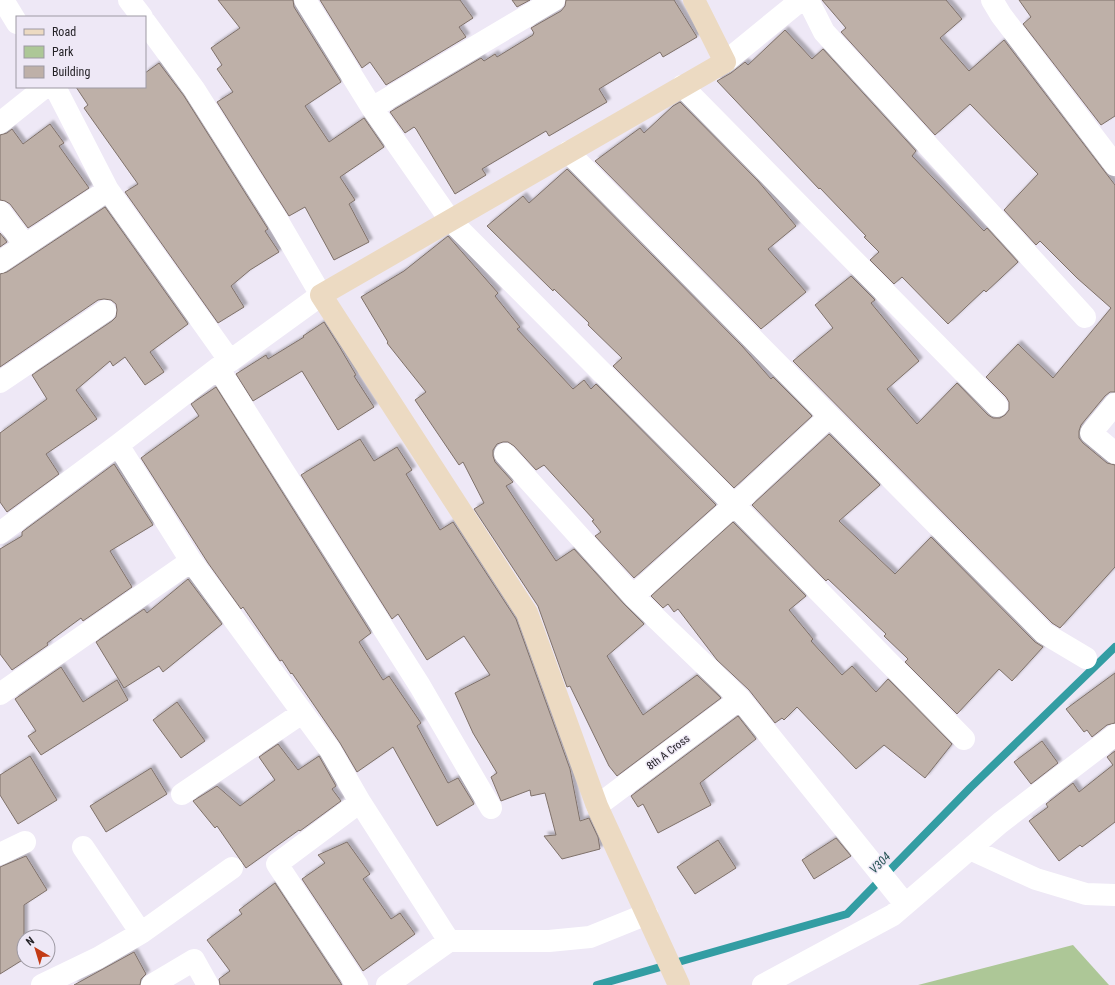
<svg xmlns="http://www.w3.org/2000/svg" width="1115" height="985" viewBox="0 0 1115 985" font-family="'Roboto Condensed',sans-serif">
	<style>
		.green { fill: #adc797 }
		.lines { fill: none; stroke-linecap: round; stroke-linejoin: round }
		.stream { stroke: #339da3; stroke-width: 8 }
		.building { fill: #beb0a8; stroke: #7f716a; filter: url(#shadow) }
		.street { stroke: #fff; stroke-width: 22 }
		.secondary { stroke: #ecdac2; stroke-width: 22 }
		.labels { text-anchor: middle; stroke-width: 3; stroke-linejoin: round; paint-order: stroke }
		.street-label { font-size: 11px; fill: #242227; stroke: #eee8f6 }
		.water-label { font-size: 12px; font-style: italic; fill: #245153; stroke: #eee8f6 }
	</style>
	<defs>
		<filter id="shadow"><feDropShadow dx="3.5" dy="-3.5" stdDeviation="1" flood-color="#0004"/></filter>
	</defs>
	<rect width="100%" height="100%" fill="#eee8f6"/>
	<!-- green -->
	<path class="green" d="M 1073,945 L 1109,985 L 918,985 Z"/>
	<g class="lines">
		<!-- stream -->
		<path class="stream" d="M 597,985 L 847,914 L 970,788 L 1115,647"/>
	</g>
	<!-- building -->
	<path class="building" d="M 218,0 L 293,0 L 294,7 L 341,82 L 305,106 L 329,142 L 364,118 L 384,147 L 340,177 L 355,200 L 349,204 L 369,242 L 334,260 L 305,207 L 289,216 L 217,102 L 233,92 L 217,69 L 222,65 L 211,48 L 240,28 Z
		M 320,0 L 460,0 L 473,18 L 459,27 L 466,37 L 386,85 L 370,62 L 362,68 Z
		M 512,0 L 530,0 L 517,7 Z
		M 566,0 L 674,0 L 697,37 L 663,57 L 660,52 L 599,89 L 607,102 L 549,136 L 546,131 L 482,169 L 486,175 L 455,194 L 416,129 L 414,127 L 405,133 L 390,112 L 481,58 L 484,61 L 495,54 L 497,57 L 533,35 L 533,34 L 534,33 L 531,28 L 561,11 L 565,6 Z
		M 822,0 L 946,0 L 962,19 L 940,38 L 969,71 L 1004,40 L 1115,185 L 1115,392 L 1110,392 L 1105,396 L 1081,425 L 1079,431 L 1079,438 L 1083,443 L 1107,463 L 1115,465 L 1115,567 L 1060,628 L 1052,623 L 793,361 L 833,328 L 815,305 L 851,276 L 875,300 L 871,303 L 919,361 L 887,389 L 917,424 L 957,383 L 988,415 L 993,418 L 1000,418 L 1005,415 L 1009,410 L 1009,402 L 1006,397 L 986,377 L 1018,344 L 1053,378 L 1111,308 L 1077,278 L 1040,241 L 1036,245 L 1004,210 L 1038,174 L 970,104 L 935,135 L 841,32 L 846,28 Z
		M 1019,0 L 1115,0 L 1115,116 L 1101,125 L 1023,24 L 1031,17 Z
		M 785,30 L 812,59 L 823,49 L 916,151 L 912,156 L 984,231 L 987,228 L 1018,262 L 986,292 L 984,290 L 948,324 L 902,277 L 894,284 L 870,260 L 879,252 L 864,237 L 866,236 L 820,188 L 819,189 L 717,81 L 731,73 L 745,62 L 748,65 Z
		M 159,63 L 184,96 L 268,229 L 265,231 L 279,252 L 250,270 L 231,286 L 244,307 L 218,323 L 125,192 L 138,184 L 84,108 L 88,105 L 76,87 L 145,87 L 145,73 Z
		M 680,102 L 758,181 L 796,226 L 768,249 L 806,292 L 761,329 L 595,161 L 640,128 L 644,133 L 673,106 Z
		M 50,124 L 64,143 L 59,146 L 89,188 L 28,228 L 10,204 L 5,201 L 0,200 L 0,135 L 7,133 L 12,129 L 23,144 Z
		M 567,169 L 742,346 L 771,379 L 773,377 L 812,416 L 734,488 L 613,366 L 622,358 L 588,325 L 589,323 L 554,289 L 553,291 L 487,226 L 523,196 L 529,203 Z
		M 105,207 L 188,324 L 150,352 L 164,372 L 145,385 L 125,357 L 113,366 L 110,361 L 76,390 L 97,419 L 46,454 L 59,474 L 7,512 L 0,502 L 0,433 L 47,399 L 32,375 L 112,321 L 116,317 L 117,310 L 116,304 L 111,300 L 104,299 L 98,300 L 0,367 L 0,274 L 7,272 Z
		M 0,233 L 7,242 L 0,247 Z
		M 448,236 L 498,293 L 495,296 L 520,327 L 517,329 L 573,389 L 584,380 L 591,389 L 596,384 L 716,505 L 634,578 L 595,536 L 601,532 L 592,521 L 594,520 L 544,465 L 536,470 L 514,446 L 508,442 L 503,442 L 497,444 L 493,450 L 493,456 L 495,462 L 513,482 L 506,486 L 556,561 L 574,549 L 624,604 L 644,624 L 607,656 L 643,715 L 697,675 L 721,698 L 617,776 L 609,766 L 570,686 L 567,687 L 538,606 L 474,509 L 484,503 L 463,462 L 459,465 L 415,400 L 426,392 L 387,343 L 388,342 L 361,297 L 404,271 Z
		M 324,322 L 339,346 L 356,375 L 354,376 L 374,407 L 338,430 L 302,371 L 253,401 L 236,374 L 266,355 L 268,359 L 304,337 L 303,336 Z
		M 216,387 L 371,633 L 359,642 L 383,680 L 389,676 L 421,723 L 417,726 L 448,783 L 458,778 L 474,804 L 437,826 L 393,747 L 357,772 L 340,743 L 292,673 L 291,674 L 282,660 L 280,661 L 243,607 L 241,609 L 208,563 L 141,458 L 199,416 L 191,404 Z
		M 829,434 L 880,485 L 839,521 L 895,574 L 931,537 L 1035,642 L 1043,647 L 1012,681 L 999,669 L 957,714 L 905,662 L 908,659 L 906,657 L 884,636 L 886,634 L 828,579 L 826,581 L 752,505 Z
		M 360,439 L 374,461 L 397,447 L 412,470 L 406,474 L 440,530 L 453,522 L 516,619 L 570,769 L 580,821 L 589,818 L 598,837 L 600,849 L 562,859 L 544,836 L 556,835 L 545,793 L 531,796 L 530,790 L 501,801 L 491,777 L 497,773 L 473,733 L 455,693 L 490,675 L 464,636 L 427,660 L 398,614 L 392,619 L 301,475 Z
		M 114,464 L 153,525 L 110,551 L 132,587 L 83,621 L 81,618 L 47,643 L 48,645 L 12,670 L 0,654 L 0,549 L 22,536 L 22,532 Z
		M 733,522 L 806,596 L 789,610 L 813,639 L 811,641 L 842,675 L 852,666 L 876,692 L 888,679 L 952,744 L 925,778 L 884,745 L 856,769 L 797,707 L 784,720 L 782,718 L 775,723 L 749,690 L 717,660 L 678,609 L 674,612 L 668,604 L 663,608 L 651,596 Z
		M 188,579 L 222,624 L 163,672 L 159,666 L 124,688 L 96,642 L 144,609 L 147,613 Z
		M 61,667 L 83,702 L 117,680 L 128,700 L 41,755 L 28,736 L 36,731 L 15,699 Z
		M 1115,673 L 1115,723 L 1107,725 L 1092,737 L 1087,730 L 1084,732 L 1066,709 Z
		M 177,702 L 205,741 L 181,758 L 153,720 Z
		M 738,716 L 756,739 L 700,783 L 711,805 L 658,833 L 643,804 L 638,807 L 631,796 Z
		M 1042,741 L 1058,763 L 1031,784 L 1014,762 Z
		M 278,744 L 298,770 L 319,756 L 336,786 L 332,789 L 341,801 L 300,831 L 299,830 L 246,868 L 217,826 L 215,828 L 193,801 L 217,786 L 240,806 L 275,780 L 259,757 Z
		M 1115,751 L 1115,822 L 1082,847 L 1080,845 L 1059,861 L 1029,821 L 1048,807 L 1046,804 L 1073,783 L 1079,792 L 1113,765 L 1107,757 Z
		M 30,756 L 57,800 L 18,824 L 0,795 L 0,775 Z
		M 151,768 L 167,794 L 106,832 L 90,806 Z
		M 836,838 L 851,856 L 814,879 L 802,860 Z
		M 718,840 L 736,868 L 695,894 L 677,867 Z
		M 347,842 L 370,874 L 363,879 L 391,919 L 400,913 L 415,934 L 363,971 L 302,879 L 325,863 L 318,855 Z
		M 26,856 L 47,890 L 24,905 L 24,959 L 0,974 L 0,867 Z
		M 275,883 L 342,985 L 220,985 L 219,979 L 230,971 L 207,940 L 242,914 L 239,910 Z
		M 134,952 L 146,974 L 141,979 L 140,985 L 74,985 Z"/>
	<g class="lines">
		<!-- street -->
		<path class="street" d="M 3,0 L 17,23
			M 129,0 L 142,17
			M 305,0 L 372,108 L 450,220 L 734,505 L 964,739
			M 808,0 L 824,32 L 1085,317
			M 992,0 L 1001,15 L 1115,165
			M 725,62 L 801,0
			M 682,86 L 997,406
			M 55,87 L 108,190 L 230,361
			M 372,108 L 554,0
			M 0,123 L 45,87
			M 568,152 L 1044,633 L 1086,658
			M 0,212 L 25,245
			M 0,262 L 108,190
			M 218,368 L 420,686 L 491,808
			M 0,382 L 105,311
			M 1115,404 L 1091,433 L 1115,453
			M 505,454 L 633,596 L 740,699 L 905,904
			M 0,533 L 118,445 L 218,368 L 230,361 L 321,295 L 279,223 L 194,89 L 145,22
			M 191,561 L 330,750 L 360,802
			M 633,596 L 734,505 L 829,417
			M 0,694 L 191,561 L 118,445
			M 182,794 L 302,713
			M 597,806 L 740,699
			M 970,849 L 1036,879 L 1086,894 L 1115,895
			M 0,854 L 25,842
			M 141,933 L 232,868
			M 449,941 L 549,941 L 590,937 L 647,914
			M 42,985 L 98,958 L 141,933 L 83,847
			M 152,985 L 194,960 L 208,985
			M 357,985 L 277,864 L 360,802 L 449,941 L 387,985
			M 763,985 L 893,915 L 1000,823 L 1115,735"/>
		<!-- secondary -->
		<path class="secondary" d="M 679,985 L 597,806 L 527,613 L 321,295 L 725,62 L 694,0"/>
	</g>
	<g class="labels">
		<!-- street labels -->
		<g class="street-label">
			<text transform="translate(668 752) rotate(-37)" y="4">8th A Cross</text>
		</g>
		<!-- water labels -->
		<g class="water-label">
			<text transform="translate(880 863) rotate(-46)" y="4">V304</text>
		</g>
	</g>
	<!-- legend -->
	<rect x="16" y="16" width="130" height="72" fill="#eee8f6" stroke="#9d99a3"/>
	<rect x="24" y="29" width="20" height="6" fill="#ecdac2" stroke="#9d99a3"/>
	<text x="52" y="36" font-size="12" fill="#242227">Road</text>
	<rect x="24" y="46" width="20" height="12" fill="#adc797" stroke="#9d99a3"/>
	<text x="52" y="56" font-size="12" fill="#242227">Park</text>
	<rect x="24" y="66" width="20" height="12" fill="#beb0a8" stroke="#9d99a3"/>
	<text x="52" y="76" font-size="12" fill="#242227">Building</text>
	<!-- north arrow -->
	<g transform="translate(36 949) rotate(322)"><circle r="19" fill="#eee8f6" stroke="#9d99a3"/>
	<path d="M0-3L7 15L0 10L-7 15Z" fill="#c33a15"/>
	<text y="-6" font-size="11" font-weight="bold" text-anchor="middle" fill="#242227">N</text>
	</g>
</svg>
